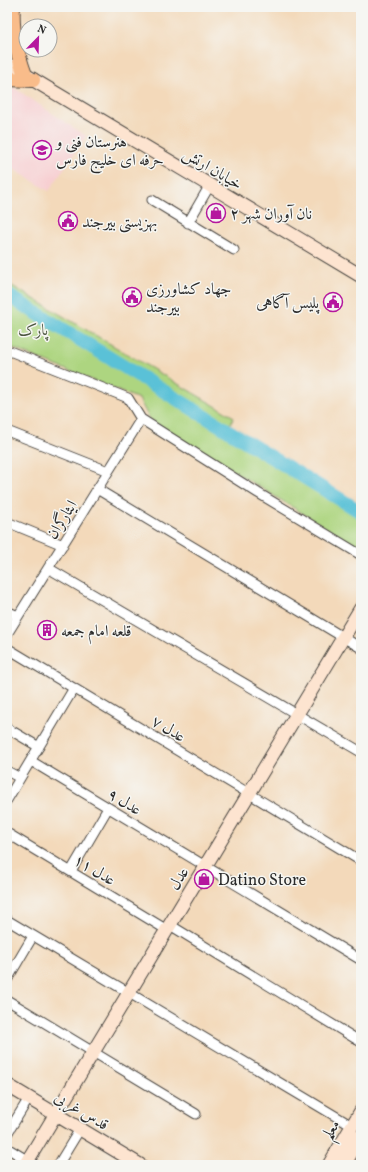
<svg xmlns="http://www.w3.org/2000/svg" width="368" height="1172" viewBox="0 0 368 1172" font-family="Vollkorn,Amiri,serif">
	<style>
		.built { fill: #f7cfd2 }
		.green { fill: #add580; stroke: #6c8056 }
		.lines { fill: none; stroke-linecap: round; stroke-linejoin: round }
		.river { stroke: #5ac1d7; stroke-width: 14 }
		.street-casing { stroke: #494540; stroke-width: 11 }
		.secondary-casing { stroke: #494540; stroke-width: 15 }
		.primary-casing { stroke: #494540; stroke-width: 16 }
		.street { stroke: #fff; stroke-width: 9 }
		.secondary { stroke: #fde4d0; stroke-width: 13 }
		.primary { stroke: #f9bc8a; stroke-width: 14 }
		.labels { text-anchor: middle; stroke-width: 3; stroke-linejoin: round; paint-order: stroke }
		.poi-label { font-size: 16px; fill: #2b2b2b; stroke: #f6f6f2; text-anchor: start }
		.street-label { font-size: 16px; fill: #2b2b2b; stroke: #f6f6f2 }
		.park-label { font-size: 16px; fill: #4c5640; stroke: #f6f6f2 }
	</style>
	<rect width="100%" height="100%" fill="#f6f6f2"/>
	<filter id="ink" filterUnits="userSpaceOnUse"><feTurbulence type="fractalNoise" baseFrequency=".025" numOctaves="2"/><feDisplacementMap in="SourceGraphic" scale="8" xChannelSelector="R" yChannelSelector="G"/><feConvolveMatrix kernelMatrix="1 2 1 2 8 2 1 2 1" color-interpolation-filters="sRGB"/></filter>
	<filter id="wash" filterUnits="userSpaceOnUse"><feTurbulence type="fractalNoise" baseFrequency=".012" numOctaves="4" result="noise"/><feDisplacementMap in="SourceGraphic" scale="16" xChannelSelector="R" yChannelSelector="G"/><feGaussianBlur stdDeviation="0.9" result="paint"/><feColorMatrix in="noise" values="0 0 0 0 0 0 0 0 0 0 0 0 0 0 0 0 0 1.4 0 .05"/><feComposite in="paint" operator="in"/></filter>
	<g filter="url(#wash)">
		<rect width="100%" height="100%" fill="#f3d9ba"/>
		<!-- built -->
		<path class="built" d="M 7,85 L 10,85 L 86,136 L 49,191 L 7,165 Z"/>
		<!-- green -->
		<path class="green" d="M 7,283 L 234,417 L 230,425 L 361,509 L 361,549 L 150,420 L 139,399 L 7,346 Z"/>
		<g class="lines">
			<!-- river -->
			<path class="river" d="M 7,295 L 361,512"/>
		</g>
	</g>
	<g filter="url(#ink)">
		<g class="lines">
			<defs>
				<path id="street" d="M 152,200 L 234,250
					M 188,223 L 210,185
					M 7,350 L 128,398 L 141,419 L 258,493 L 361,555
					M 7,431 L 108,471
					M 97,489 L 361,648
					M 7,522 L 63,545
					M 48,568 L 361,752
					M 7,611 L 18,616
					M 7,634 L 141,419
					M 7,648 L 361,861
					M 7,728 L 39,747
					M 31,761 L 361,960
					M 7,771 L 20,778
					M 7,800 L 74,688
					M 7,833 L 167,930
					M 71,871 L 108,808
					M 7,920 L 352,1126
					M 170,925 L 361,1042
					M 7,980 L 33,936
					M 7,1000 L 196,1114
					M 7,1134 L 29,1098
					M 7,1148 L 35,1165
					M 58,1165 L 80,1129"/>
				<path id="secondary" d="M 7,64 L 361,276
					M 7,1085 L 140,1165
					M 25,1165 L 361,608
					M 329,1165 L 361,1111
					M 344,1165 L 361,1136"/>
				<path id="primary" d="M 13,7 C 11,31 17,53 25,75
					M 7,79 L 33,80"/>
			</defs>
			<!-- street casing -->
			<use href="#street" class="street-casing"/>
			<!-- secondary casing -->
			<use href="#secondary" class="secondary-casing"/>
			<!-- primary casing -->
			<use href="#primary" class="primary-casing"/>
			<!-- street -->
			<use href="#street" class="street"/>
			<!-- secondary -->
			<use href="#secondary" class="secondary"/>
			<!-- primary -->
			<use href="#primary" class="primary"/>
		</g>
	</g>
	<!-- icons -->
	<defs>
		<symbol id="school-ring" viewBox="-11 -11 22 22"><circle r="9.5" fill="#f6f6f2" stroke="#b5179e" stroke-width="1.5"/><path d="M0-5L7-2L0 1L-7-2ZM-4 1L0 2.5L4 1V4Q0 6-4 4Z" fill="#b5179e"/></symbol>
		<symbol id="shop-ring" viewBox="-11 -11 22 22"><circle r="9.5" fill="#f6f6f2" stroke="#b5179e" stroke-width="1.5"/><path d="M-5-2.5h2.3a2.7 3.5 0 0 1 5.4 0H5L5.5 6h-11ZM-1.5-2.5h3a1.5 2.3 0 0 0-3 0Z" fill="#b5179e"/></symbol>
		<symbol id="civic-ring" viewBox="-11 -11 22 22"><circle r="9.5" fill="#f6f6f2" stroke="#b5179e" stroke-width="1.5"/><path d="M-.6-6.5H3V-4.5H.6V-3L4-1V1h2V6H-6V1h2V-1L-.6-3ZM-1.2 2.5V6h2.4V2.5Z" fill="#b5179e"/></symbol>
		<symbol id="building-ring" viewBox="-11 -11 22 22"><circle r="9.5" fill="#f6f6f2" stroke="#b5179e" stroke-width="1.5"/><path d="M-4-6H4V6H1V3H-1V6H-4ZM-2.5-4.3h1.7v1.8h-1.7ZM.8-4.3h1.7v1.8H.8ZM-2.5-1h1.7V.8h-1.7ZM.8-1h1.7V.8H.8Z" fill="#b5179e"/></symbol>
	</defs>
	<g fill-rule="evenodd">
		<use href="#school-ring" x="31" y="139" width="22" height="22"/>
		<use href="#shop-ring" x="205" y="202" width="22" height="22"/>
		<use href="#civic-ring" x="57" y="210" width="22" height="22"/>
		<use href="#civic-ring" x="121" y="286" width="22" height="22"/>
		<use href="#civic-ring" x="322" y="291" width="22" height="22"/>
		<use href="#building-ring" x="36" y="619" width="22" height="22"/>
		<use href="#shop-ring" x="193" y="868" width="22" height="22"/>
	</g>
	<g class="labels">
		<!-- poi labels -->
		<g class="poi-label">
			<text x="56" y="147">هنرستان فنی و<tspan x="56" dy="18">حرفه ای خلیج فارس</tspan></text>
			<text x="230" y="219">نان آوران شهر ۲</text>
			<text x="82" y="227">بهزیستی بیرجند</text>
			<text x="146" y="294">جهاد کشاورزی<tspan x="146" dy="18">بیرجند</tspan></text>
			<text x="319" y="308" text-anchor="end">پلیس آگاهی</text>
			<text x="61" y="636">قلعه امام جمعه</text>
			<text x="218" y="885">Datino Store</text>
		</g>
		<!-- street labels -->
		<g class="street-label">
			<text transform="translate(213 168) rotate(31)" y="6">خیابان ارتش</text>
			<text transform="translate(61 519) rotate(-58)" y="6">ایثارگران</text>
			<text transform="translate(169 728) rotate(31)" y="6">عدل ۷</text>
			<text transform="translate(125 801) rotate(31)" y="6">عدل ۹</text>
			<text transform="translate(95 869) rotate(31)" y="6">عدل ۱۱</text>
			<text transform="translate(178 878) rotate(-59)" y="6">عدل</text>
			<text transform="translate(82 1110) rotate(31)" y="6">قدس غربی</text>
			<text transform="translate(330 1129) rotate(-59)" y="6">معلم</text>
		</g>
		<!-- park labels -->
		<g class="park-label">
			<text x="33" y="335">پارک</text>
		</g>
	</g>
	<!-- margin -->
	<rect width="368" height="1172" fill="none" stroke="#f6f6f2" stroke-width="24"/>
	<!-- north arrow -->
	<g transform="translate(38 38) rotate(23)"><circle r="19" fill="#f6f6f2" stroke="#a5a5a2"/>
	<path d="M0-3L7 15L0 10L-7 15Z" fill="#b5179e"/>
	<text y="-6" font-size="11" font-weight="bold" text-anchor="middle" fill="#2b2b2b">N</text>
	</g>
</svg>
